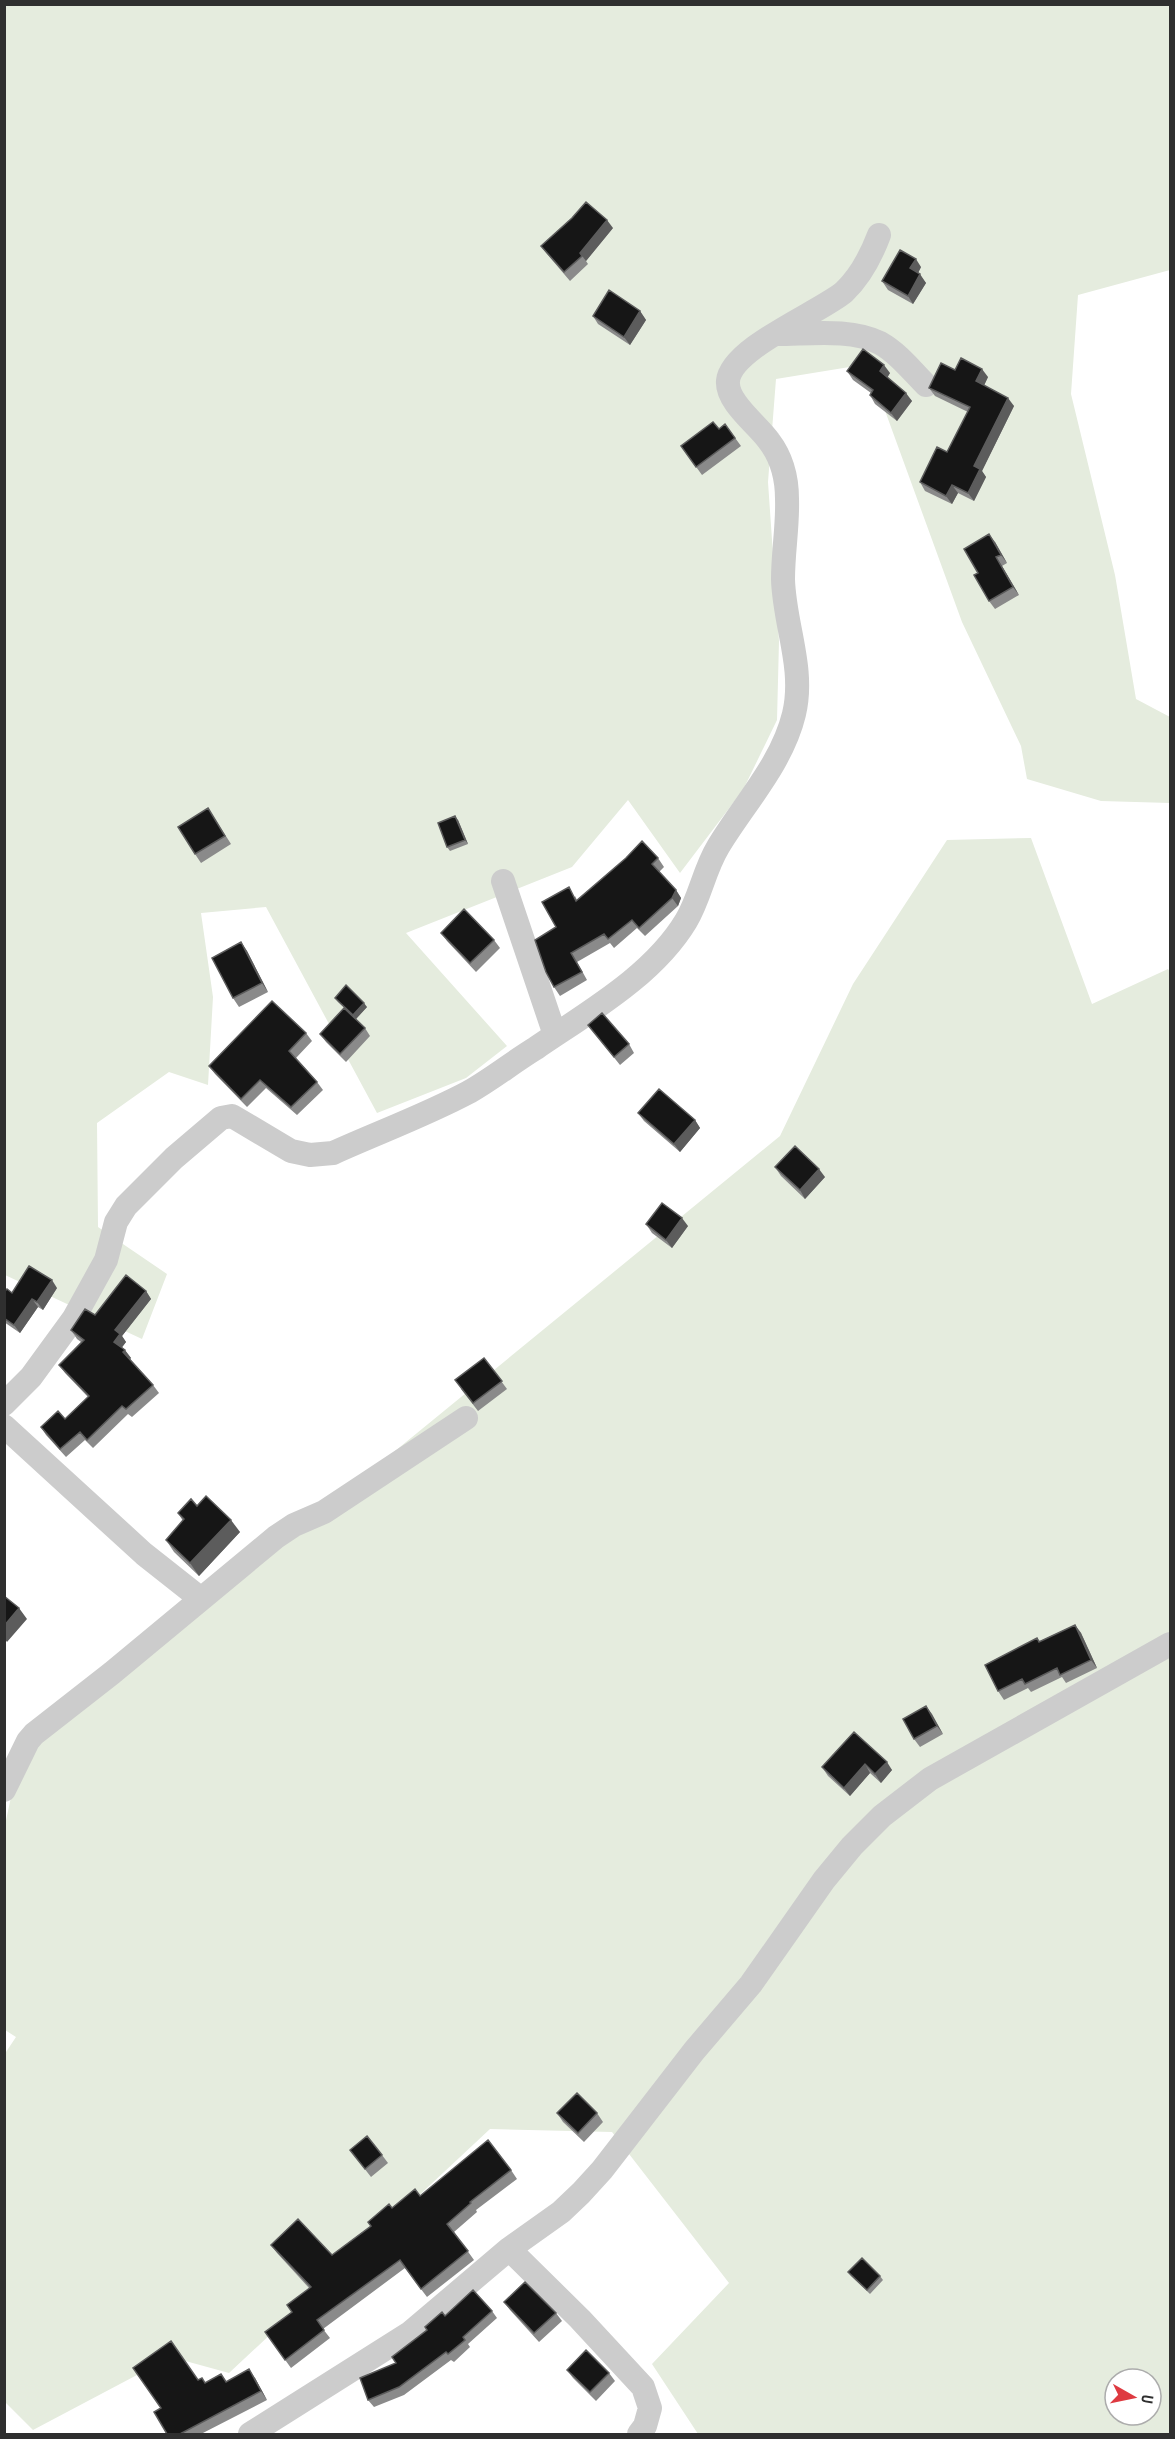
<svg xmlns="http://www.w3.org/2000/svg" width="1175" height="2439" viewBox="0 0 1175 2439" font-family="'PT Sans Narrow',sans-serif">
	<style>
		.green { fill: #e5ecde; fill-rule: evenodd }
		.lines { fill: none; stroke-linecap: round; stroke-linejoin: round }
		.street { stroke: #ccc; stroke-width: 24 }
		.wall { fill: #8a8a8a }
		.shaded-wall { fill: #5c5c5c }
		.building { fill: #161616; stroke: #5c5c5c; stroke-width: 1.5 }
	</style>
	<rect width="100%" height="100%" fill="#fff"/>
	<!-- green -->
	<path class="green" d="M 5,5 L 1170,5 L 1170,270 L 1078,295 L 1071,394 L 1115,575 L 1136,699 L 1170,717 L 1170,803 L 1101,801 L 1027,779 L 1021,746 L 962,622 L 868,364 L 776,379 L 768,482 L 779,641 L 777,720 L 743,790 L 680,873 L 628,800 L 572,867 L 406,933 L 507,1046 L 466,1078 L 377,1113 L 266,907 L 201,913 L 213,997 L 208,1085 L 169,1072 L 97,1123 L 98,1227 L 167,1274 L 142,1339 L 5,1275 Z
		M 1031,838 L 1092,1004 L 1168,969 L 1170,972 L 1170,2434 L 698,2434 L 652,2364 L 729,2283 L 612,2132 L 490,2129 L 229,2373 L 171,2357 L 33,2430 L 5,2402 L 4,2055 L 16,2037 L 5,2030 L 5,1825 L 21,1751 L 340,1496 L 780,1136 L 853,984 L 947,840 ZM 1115,2379 L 1151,2379 L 1151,2415 L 1115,2415 Z"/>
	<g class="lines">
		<!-- street -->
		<path class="street" d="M 777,334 C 809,334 851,328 880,343 C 898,353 912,371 926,385
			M 503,881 L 555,1035
			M 4,1404 L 31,1377 L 74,1318 L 106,1260 L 116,1222 L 126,1206 L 174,1158 L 221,1118 L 232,1116 L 291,1151 L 310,1155 L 333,1153 C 377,1133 426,1115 469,1092 C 492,1079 513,1062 536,1048 C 587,1013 653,976 686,921 C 700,898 704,870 718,847 C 743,805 782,764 794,714 C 805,668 784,624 783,579 C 783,552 788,525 787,499 C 787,478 782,458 769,441 C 758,425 726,402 728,381 C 731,348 819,313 844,292 C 861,276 871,256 879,235
			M 4,1426 L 144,1554 L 201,1599
			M 4,1790 L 28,1741 L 34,1734 L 112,1673 L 276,1537 L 294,1525 L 324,1512 L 466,1418
			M 509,2249 L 580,2319 L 643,2387 L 650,2408 L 645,2426 L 639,2434
			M 250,2434 L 410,2333 L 509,2249 L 561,2212 L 581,2193 L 602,2170 L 694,2051 L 751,1984 L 824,1880 L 852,1846 L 882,1816 L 930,1779 L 1170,1644"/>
	</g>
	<!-- wall -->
	<path class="wall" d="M 613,228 L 586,261 L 588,264 L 570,281 L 547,254 L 541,246 Z
		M 921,267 L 918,273 L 926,283 L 913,304 L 888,290 L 882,281 Z
		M 640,311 L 646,320 L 630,345 L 598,324 L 593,316 Z
		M 955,370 L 988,377 L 984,385 L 1014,406 L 982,471 L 986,477 L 974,501 L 958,493 L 952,504 L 925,491 L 920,482 L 947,452 L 968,412 L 935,396 L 929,388 Z
		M 847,371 L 890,373 L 887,377 L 912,401 L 897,421 L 875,404 L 870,395 L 871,393 L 853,380 Z
		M 725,424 L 741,446 L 702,475 L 681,446 L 719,429 Z
		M 995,542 L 1007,563 L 1002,566 L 1019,595 L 995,609 L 989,601 L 978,573 Z
		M 208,808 L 231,844 L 201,863 L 195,854 Z
		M 458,820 L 468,844 L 450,851 L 447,847 Z
		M 658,858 L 664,867 L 659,872 L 676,890 L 681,898 L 678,906 L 645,936 L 637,928 L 614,948 L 610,943 L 577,962 L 587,980 L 560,996 L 554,987 L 556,927 L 575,896 L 577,900 Z
		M 441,933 L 494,940 L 500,948 L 476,972 L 447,941 Z
		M 241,942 L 247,951 L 268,992 L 239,1007 L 233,998 Z
		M 335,998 L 367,1007 L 356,1019 L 338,1002 Z
		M 588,1025 L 629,1044 L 634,1053 L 620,1065 Z
		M 365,1028 L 370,1036 L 346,1062 L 326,1042 L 320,1034 Z
		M 306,1033 L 312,1041 L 296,1058 L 317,1082 L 323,1090 L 297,1115 L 266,1088 L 247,1107 L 215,1074 L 209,1066 Z
		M 638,1113 L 695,1120 L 700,1128 L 680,1152 L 644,1121 Z
		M 775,1167 L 825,1177 L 805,1199 L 781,1176 Z
		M 646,1224 L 688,1226 L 672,1248 L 652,1233 Z
		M 57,1288 L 43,1310 L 38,1307 L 20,1333 L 4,1322 L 4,1292 L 12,1293 Z
		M 146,1291 L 151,1299 L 122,1336 L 126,1342 L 122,1347 L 131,1358 L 130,1359 L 153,1385 L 159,1393 L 132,1417 L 128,1414 L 93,1448 L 85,1440 L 66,1457 L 46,1435 L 41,1427 L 65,1419 L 88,1397 L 65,1373 L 59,1365 L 81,1342 L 77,1339 L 71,1330 L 95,1315 Z
		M 484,1358 L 507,1389 L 478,1411 L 461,1389 Z
		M 197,1506 L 240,1532 L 199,1576 L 174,1552 L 166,1540 L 183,1521 L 178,1513 Z
		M 1075,1625 L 1081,1633 L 1097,1668 L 1066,1683 L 1062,1677 L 1031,1692 L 1028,1688 L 1004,1700 L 998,1691 L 1037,1638 L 1040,1641 Z
		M 926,1706 L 943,1734 L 920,1747 L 914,1739 Z
		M 854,1732 L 892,1770 L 881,1783 L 870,1773 L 850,1796 L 828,1776 L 822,1767 Z
		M 557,2113 L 597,2113 L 603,2122 L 584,2142 L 563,2122 Z
		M 350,2150 L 382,2155 L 388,2163 L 371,2177 Z
		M 511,2170 L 517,2179 L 476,2210 L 477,2212 L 454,2232 L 474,2260 L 427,2297 L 405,2268 L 323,2329 L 330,2338 L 291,2368 L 265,2332 L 292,2312 L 309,2288 L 277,2253 L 271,2245 L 332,2255 L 371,2226 L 368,2222 L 392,2208 L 420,2196 Z
		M 848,2272 L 880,2276 L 883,2280 L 870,2294 L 851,2276 Z
		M 504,2302 L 556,2313 L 562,2321 L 539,2342 L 510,2310 Z
		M 492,2311 L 497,2318 L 468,2344 L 470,2347 L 454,2362 L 451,2360 L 404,2395 L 374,2407 L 368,2400 L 396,2363 L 427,2331 L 445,2316 Z
		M 567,2370 L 609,2373 L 615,2381 L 596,2401 L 573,2378 Z
		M 221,2374 L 227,2382 L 255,2378 L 267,2400 L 201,2434 L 167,2434 L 161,2408 L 198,2380 L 206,2383 Z"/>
	<!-- shaded-wall -->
	<path class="shaded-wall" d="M 607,220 L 613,228 L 586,261 L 580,253 Z
		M 916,259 L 921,267 L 916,277 L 910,268 Z
		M 920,274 L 926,283 L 913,304 L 908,296 Z
		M 640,311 L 646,320 L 630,345 L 624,337 Z
		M 884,365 L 890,373 L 886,380 L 880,371 Z
		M 982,369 L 988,377 L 982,390 L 976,381 Z
		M 906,393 L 912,401 L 897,421 L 891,413 Z
		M 1008,398 L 1014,406 L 982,471 L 986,477 L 974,501 L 968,493 L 974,466 Z
		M 952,485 L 958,493 L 952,504 L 946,496 Z
		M 989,534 L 995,542 L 1007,563 L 1001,555 Z
		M 996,557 L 1002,566 L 1019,595 L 1013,587 Z
		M 455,816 L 458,820 L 468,844 L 465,840 Z
		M 676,890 L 681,898 L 678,906 L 672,898 Z
		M 241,942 L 247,951 L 268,992 L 262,983 Z
		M 364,1003 L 367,1007 L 356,1019 L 353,1015 Z
		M 695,1120 L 700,1128 L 680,1152 L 674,1144 Z
		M 819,1169 L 825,1177 L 805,1199 L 800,1190 Z
		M 682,1218 L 688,1226 L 672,1248 L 666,1240 Z
		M 52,1280 L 57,1288 L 43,1310 L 37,1302 Z
		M 146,1291 L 151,1299 L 122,1336 L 126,1342 L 120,1350 L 114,1342 L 115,1330 Z
		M 32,1299 L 38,1307 L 20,1333 L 14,1325 Z
		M 125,1350 L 131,1358 L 129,1360 L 123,1352 Z
		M 231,1520 L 240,1532 L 199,1576 L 190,1563 Z
		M 19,1608 L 27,1619 L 7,1642 L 4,1638 L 4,1626 Z
		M 1075,1625 L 1081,1633 L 1097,1668 L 1091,1660 Z
		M 926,1706 L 932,1714 L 943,1734 L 937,1726 Z
		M 887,1762 L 892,1770 L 881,1783 L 875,1774 Z
		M 865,1764 L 870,1773 L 850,1796 L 844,1788 Z
		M 249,2369 L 255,2378 L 267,2400 L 261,2391 Z"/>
	<!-- building -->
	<path class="building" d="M 586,202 L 607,220 L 580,253 L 582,256 L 564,272 L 541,246 L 572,218 Z
		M 900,250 L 916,259 L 910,268 L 920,274 L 908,296 L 882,281 Z
		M 609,290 L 640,311 L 624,337 L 593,316 Z
		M 863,349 L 884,365 L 880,371 L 906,393 L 891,413 L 870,395 L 873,390 L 847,371 Z
		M 961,358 L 982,369 L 976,381 L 1008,398 L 974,466 L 980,469 L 968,493 L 952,485 L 946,496 L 920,482 L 937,447 L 947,452 L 970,407 L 929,388 L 941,363 L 955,370 Z
		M 713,422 L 719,429 L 725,424 L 735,438 L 696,467 L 681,446 Z
		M 989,534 L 1001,555 L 996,557 L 1013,587 L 989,601 L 974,575 L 978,573 L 964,549 Z
		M 208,808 L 225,836 L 195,854 L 178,827 Z
		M 455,816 L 465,840 L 447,847 L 438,823 Z
		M 642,841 L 658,858 L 652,864 L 676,890 L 672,898 L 639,928 L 632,920 L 608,939 L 604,934 L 571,953 L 582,972 L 554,987 L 546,972 L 535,940 L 556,927 L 542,902 L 569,887 L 576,901 L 626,858 Z
		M 464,909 L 494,940 L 470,963 L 441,933 Z
		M 241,942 L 262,983 L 233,998 L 212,958 Z
		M 346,985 L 364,1003 L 353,1015 L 335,998 Z
		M 272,1001 L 306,1033 L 289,1051 L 317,1082 L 291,1107 L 260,1080 L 241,1099 L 209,1066 Z
		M 344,1008 L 365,1028 L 340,1054 L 320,1034 Z
		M 602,1013 L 629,1044 L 614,1057 L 588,1025 Z
		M 659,1089 L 695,1120 L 674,1144 L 638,1113 Z
		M 795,1146 L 819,1169 L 800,1190 L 775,1167 Z
		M 662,1203 L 682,1218 L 666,1240 L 646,1224 Z
		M 29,1266 L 52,1280 L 37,1302 L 32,1299 L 14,1325 L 4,1318 L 4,1292 L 7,1289 L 12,1293 Z
		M 126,1275 L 146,1291 L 115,1330 L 120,1334 L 114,1342 L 125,1350 L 123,1352 L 153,1385 L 126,1409 L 122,1406 L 87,1440 L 80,1432 L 60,1449 L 41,1427 L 58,1411 L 65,1419 L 89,1396 L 59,1365 L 84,1340 L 71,1330 L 85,1309 L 95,1315 Z
		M 484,1358 L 502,1381 L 473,1403 L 455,1380 Z
		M 206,1496 L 231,1520 L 190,1563 L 166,1540 L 184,1519 L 178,1513 L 191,1499 L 197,1506 Z
		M 4,1596 L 19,1608 L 4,1626 Z
		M 1075,1625 L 1091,1660 L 1060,1675 L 1057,1668 L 1025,1684 L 1022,1679 L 998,1691 L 985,1665 L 1037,1638 L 1039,1642 Z
		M 926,1706 L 937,1726 L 914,1739 L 903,1719 Z
		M 854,1732 L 887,1762 L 875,1774 L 865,1764 L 844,1788 L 822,1767 Z
		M 577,2093 L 597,2113 L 578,2133 L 557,2113 Z
		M 367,2136 L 382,2155 L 365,2169 L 350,2150 Z
		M 488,2140 L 511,2170 L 470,2202 L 471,2203 L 447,2224 L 468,2251 L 421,2289 L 400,2260 L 317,2320 L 324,2330 L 285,2360 L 265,2332 L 292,2312 L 287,2305 L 311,2287 L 271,2245 L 298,2219 L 332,2255 L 371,2226 L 368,2222 L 389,2204 L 392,2208 L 415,2189 L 420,2196 Z
		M 862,2258 L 880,2276 L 867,2290 L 848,2272 Z
		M 525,2282 L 556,2313 L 534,2333 L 504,2302 Z
		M 473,2290 L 492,2311 L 463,2337 L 465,2340 L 448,2354 L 446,2352 L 399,2387 L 368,2400 L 360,2378 L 396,2363 L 392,2357 L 427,2330 L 425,2327 L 442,2312 L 445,2316 Z
		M 171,2341 L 198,2380 L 202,2378 L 205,2383 L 221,2374 L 226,2382 L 249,2369 L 261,2391 L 180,2434 L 167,2434 L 154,2412 L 161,2408 L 133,2368 Z
		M 586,2350 L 609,2373 L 590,2392 L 567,2370 Z"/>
	<!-- border -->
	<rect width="1175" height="2439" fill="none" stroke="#2f2f2f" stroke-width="12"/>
	<!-- north arrow -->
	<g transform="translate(1133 2397) rotate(99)"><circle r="28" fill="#ffffff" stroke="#acacac" stroke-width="1.5"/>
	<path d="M0-4.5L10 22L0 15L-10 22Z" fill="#de3a41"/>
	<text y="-9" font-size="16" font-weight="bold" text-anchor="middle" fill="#2f2f2f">U</text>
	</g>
</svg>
